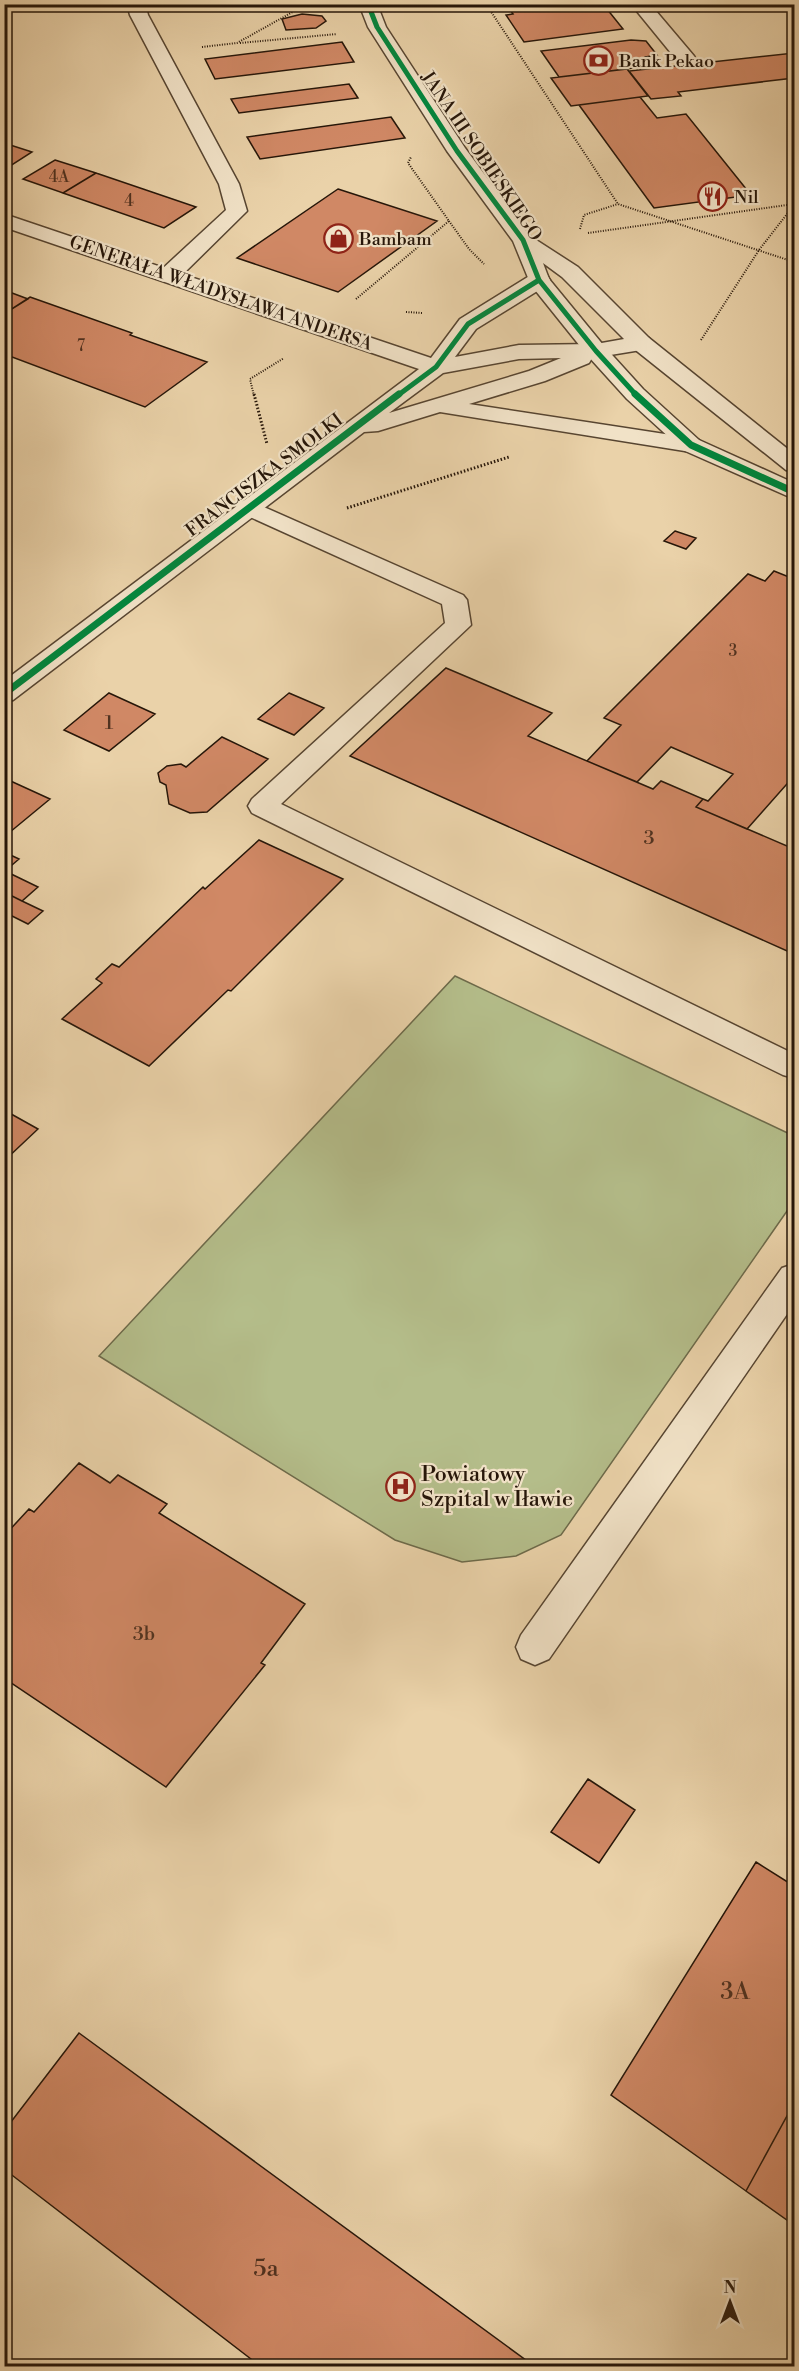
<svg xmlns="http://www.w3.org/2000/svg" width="799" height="2371" viewBox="0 0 799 2371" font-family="'Libre Bodoni',serif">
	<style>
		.green { fill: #b4bd8a; stroke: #6d6a4a; stroke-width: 1.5 }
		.building { fill: #d08865; stroke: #261609; stroke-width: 1.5 }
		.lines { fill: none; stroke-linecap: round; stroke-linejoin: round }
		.service-casing { stroke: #574531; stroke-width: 3 }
		.minor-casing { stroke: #574531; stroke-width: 3 }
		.tertiary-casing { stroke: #574531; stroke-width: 3 }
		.path-far1 { stroke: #261609; stroke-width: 2; stroke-dasharray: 1 1.5; stroke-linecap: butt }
		.path { stroke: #261609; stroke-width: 3; stroke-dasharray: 1.5 2; stroke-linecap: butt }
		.service { fill: #f1e2c7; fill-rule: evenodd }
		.minor { fill: #f1e2c7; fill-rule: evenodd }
		.tertiary { fill: #f1e2c7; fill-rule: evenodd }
		.cycleway-far1-casing { stroke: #f1e2c7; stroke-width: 8 }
		.cycleway-casing { stroke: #f1e2c7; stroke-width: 10 }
		.cycleway-far1 { stroke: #00873e; stroke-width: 5 }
		.cycleway { stroke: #00873e; stroke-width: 7 }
		.labels { text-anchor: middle; stroke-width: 4.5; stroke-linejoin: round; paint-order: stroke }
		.far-number-label { font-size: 16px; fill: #503220 }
		.far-poi-label { font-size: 18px; fill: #261609; stroke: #f1e2c7; text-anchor: start }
		.far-street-label { font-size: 18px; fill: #261609; stroke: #f1e2c7 }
		.number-label { font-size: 20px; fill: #503220 }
		.poi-label { font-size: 22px; fill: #261609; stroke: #f1e2c7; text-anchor: start }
		.near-number-label { font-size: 24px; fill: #503220 }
	</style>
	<rect width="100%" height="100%" fill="#ead2a9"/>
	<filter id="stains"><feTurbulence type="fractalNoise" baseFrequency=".00333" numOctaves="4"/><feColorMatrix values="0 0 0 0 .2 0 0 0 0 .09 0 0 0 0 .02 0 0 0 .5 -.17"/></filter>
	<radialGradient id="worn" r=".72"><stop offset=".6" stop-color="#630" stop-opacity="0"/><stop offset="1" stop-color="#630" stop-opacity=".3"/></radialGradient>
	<!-- green -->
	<path class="green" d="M 455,976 L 794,1136 L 794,1201 L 561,1535 L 516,1556 L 462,1562 L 395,1540 L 99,1356 Z"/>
	<!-- building -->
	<path class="building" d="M 174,4 L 239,4 L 177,10 Z
		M 506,4 L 603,4 L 623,29 L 524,42 L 506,15 L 513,14 Z
		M 302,14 L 322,16 L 326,21 L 316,28 L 286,30 L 282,19 Z
		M 631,40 L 646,41 L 657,55 L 645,57 L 651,66 L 559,77 L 541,51 Z
		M 342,42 L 354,62 L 215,79 L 205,59 Z
		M 794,53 L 794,78 L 678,92 L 681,96 L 651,99 L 629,71 Z
		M 627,69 L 648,96 L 571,106 L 551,78 Z
		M 349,84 L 358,98 L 239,113 L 231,99 Z
		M 640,97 L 657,118 L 686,114 L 751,195 L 654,208 L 579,105 Z
		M 391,117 L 405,138 L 260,159 L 247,137 Z
		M 4,143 L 32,152 L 4,170 Z
		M 55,160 L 96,173 L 63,193 L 23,179 Z
		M 96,173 L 196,207 L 164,228 L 63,193 Z
		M 338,189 L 437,221 L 338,292 L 237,258 Z
		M 4,290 L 28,299 L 4,314 Z
		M 30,297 L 132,333 L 130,335 L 207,362 L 145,407 L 4,354 L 4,314 Z
		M 675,531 L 696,538 L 686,549 L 664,541 Z
		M 774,571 L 794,579 L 794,776 L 747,829 L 696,807 L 703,799 L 708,801 L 733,774 L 671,747 L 637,782 L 587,761 L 621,725 L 604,718 L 748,574 L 765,581 Z
		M 446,668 L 552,713 L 528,736 L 653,789 L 661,781 L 703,799 L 696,807 L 794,849 L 794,954 L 350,756 Z
		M 109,693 L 155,714 L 109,751 L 64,730 Z
		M 289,693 L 324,708 L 294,735 L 258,719 Z
		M 222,737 L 268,759 L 207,812 L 190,813 L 169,804 L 166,785 L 160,782 L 158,773 L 167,766 L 181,764 L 186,767 Z
		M 4,778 L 50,799 L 4,837 Z
		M 259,840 L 343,879 L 231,991 L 228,990 L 149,1066 L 62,1019 L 102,983 L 96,979 L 112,964 L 119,967 L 203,887 L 205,889 Z
		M 4,852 L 19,859 L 5,871 L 38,887 L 22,901 L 4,892 Z
		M 4,892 L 22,901 L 43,911 L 28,924 L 4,912 Z
		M 4,1110 L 38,1129 L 4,1161 Z
		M 79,1463 L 110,1483 L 118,1475 L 167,1504 L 159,1513 L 305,1604 L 261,1663 L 265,1665 L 166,1787 L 4,1678 L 4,1536 L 29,1509 L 34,1512 Z
		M 588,1779 L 635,1810 L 599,1863 L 551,1832 Z
		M 756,1862 L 794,1886 L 794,2103 L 746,2191 L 611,2095 Z
		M 79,2033 L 534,2366 L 260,2366 L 4,2169 L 4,2131 Z
		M 794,2103 L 794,2225 L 746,2191 Z"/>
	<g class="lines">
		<defs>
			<path id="service" d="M 127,4 L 145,4 L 148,15 L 239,184 L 247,211 L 177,280 L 161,280 L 158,275 L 161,270 L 226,210 L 219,184 L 130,15 Z
				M 631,4 L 650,4 L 694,56 L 696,60 L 694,64 L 680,64 Z
				M 248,500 L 463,595 L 467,600 L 471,625 L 281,804 L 794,1054 L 794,1078 L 783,1075 L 252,813 L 248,806 L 252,799 L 445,623 L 442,604 L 239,512 L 236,507 L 239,502 Z
				M 794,1264 L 794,1304 L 549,1659 L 535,1665 L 521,1659 L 516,1647 L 521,1635 L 782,1268 Z"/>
			<path id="minor" d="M 4,214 L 431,358 L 460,319 L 531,275 L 547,275 L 550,280 L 547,285 L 476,329 L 455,357 L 519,345 L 596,344 L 641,336 L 649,338 L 652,343 L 649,348 L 641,350 L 592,358 L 589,363 L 545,381 L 469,404 L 691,438 L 699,440 L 703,445 L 699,450 L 691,452 L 440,412 L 378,431 L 364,432 L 13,700 L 4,702 L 4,681 L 419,369 L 4,227 ZM 561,358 L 529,371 L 389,413 L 443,373 L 519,359 Z"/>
			<path id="tertiary" d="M 359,4 L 377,4 L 386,27 L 465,148 L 530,236 L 578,267 L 649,338 L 794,454 L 794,472 L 786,470 L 633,348 L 562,277 L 543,263 L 549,279 L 604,346 L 643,389 L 699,440 L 794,483 L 794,499 L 683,450 L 627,399 L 588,356 L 531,285 L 513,241 L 447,151 L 368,27 Z"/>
		</defs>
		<!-- service casing -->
		<use href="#service" class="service-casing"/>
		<!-- minor casing -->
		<use href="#minor" class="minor-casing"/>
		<!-- tertiary casing -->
		<use href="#tertiary" class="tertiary-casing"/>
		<!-- path-far1 -->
		<path class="path-far1" d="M 486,4 L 618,204 L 794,262
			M 240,43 L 337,34
			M 202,47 L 237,43 L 307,4
			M 449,221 L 469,249 L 484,264
			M 580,229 L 584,215 L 618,204
			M 588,233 L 794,204
			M 356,299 L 449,221 L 408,163 L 411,157
			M 406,312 L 423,313
			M 701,340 L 759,250 L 794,205
			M 254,396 L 250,379 L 284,358"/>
		<!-- path -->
		<path class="path" d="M 254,394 L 267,444
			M 347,508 L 509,457"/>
		<!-- service -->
		<use href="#service" class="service"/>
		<!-- minor -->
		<use href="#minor" class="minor"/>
		<!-- tertiary -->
		<use href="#tertiary" class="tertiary"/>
		<defs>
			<path id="cycleway-far1" d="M 368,4 L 377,27 L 457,151 L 523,240 L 539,280 L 596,351 L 637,396
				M 397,396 L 436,367 L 468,324 L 539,280"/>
			<path id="cycleway" d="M 635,394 L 691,445 L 794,492
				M 4,694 L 399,394"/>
		</defs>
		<!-- cycleway-far1 casing -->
		<use href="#cycleway-far1" class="cycleway-far1-casing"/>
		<!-- cycleway casing -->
		<use href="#cycleway" class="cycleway-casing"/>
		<!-- cycleway-far1 -->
		<use href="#cycleway-far1" class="cycleway-far1"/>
		<!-- cycleway -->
		<use href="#cycleway" class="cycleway"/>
	</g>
	<!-- icons -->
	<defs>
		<symbol id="bank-ring" viewBox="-11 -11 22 22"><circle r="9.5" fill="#f1e2c7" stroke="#8f2418" stroke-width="1.5"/><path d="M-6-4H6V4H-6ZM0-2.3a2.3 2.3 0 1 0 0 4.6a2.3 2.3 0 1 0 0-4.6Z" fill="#8f2418"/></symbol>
		<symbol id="restaurant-ring" viewBox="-11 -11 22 22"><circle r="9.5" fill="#f1e2c7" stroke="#8f2418" stroke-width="1.5"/><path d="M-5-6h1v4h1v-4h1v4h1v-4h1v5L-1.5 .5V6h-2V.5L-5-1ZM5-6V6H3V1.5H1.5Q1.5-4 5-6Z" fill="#8f2418"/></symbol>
		<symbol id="shop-ring" viewBox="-11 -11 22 22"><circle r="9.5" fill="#f1e2c7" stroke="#8f2418" stroke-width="1.5"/><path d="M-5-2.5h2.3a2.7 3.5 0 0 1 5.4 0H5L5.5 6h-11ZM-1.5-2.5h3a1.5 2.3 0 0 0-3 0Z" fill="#8f2418"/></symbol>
		<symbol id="hospital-ring" viewBox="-11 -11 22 22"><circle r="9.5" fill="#f1e2c7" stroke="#8f2418" stroke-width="1.5"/><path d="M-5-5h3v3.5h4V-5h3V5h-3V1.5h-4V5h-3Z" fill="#8f2418"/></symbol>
	</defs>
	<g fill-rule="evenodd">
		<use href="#bank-ring" x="582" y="44" width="33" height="33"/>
		<use href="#restaurant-ring" x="696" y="180" width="33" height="33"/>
		<use href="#shop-ring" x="322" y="222" width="33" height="33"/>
		<use href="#hospital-ring" x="384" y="1470" width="33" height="33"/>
	</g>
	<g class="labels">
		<!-- far-number labels -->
		<g class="far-number-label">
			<text x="59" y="182">4A</text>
			<text x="129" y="206">4</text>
			<text x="81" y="351">7</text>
			<text x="733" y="656">3</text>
		</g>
		<!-- far-poi labels -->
		<g class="far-poi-label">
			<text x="619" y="67">Bank Pekao</text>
			<text x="734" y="203">Nil</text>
			<text x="359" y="245">Bambam</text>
		</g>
		<!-- far-street labels -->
		<g class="far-street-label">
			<text transform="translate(482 156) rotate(56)" y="6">JANA III SOBIESKIEGO</text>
			<text transform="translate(221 293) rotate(19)" y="6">GENERAŁA WŁADYSŁAWA ANDERSA</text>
			<text transform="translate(264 475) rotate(-37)" y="6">FRANCISZKA SMOLKI</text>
		</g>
		<!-- number labels -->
		<g class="number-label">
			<text x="109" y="729">1</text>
			<text x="649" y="844">3</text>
			<text x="144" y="1640">3b</text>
		</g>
		<!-- poi labels -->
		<g class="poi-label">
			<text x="421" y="1481">Powiatowy<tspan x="421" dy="25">Szpital w Iławie</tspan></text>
		</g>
		<!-- near-number labels -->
		<g class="near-number-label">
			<text x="735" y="1999">3A</text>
			<text x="266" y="2276">5a</text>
		</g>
	</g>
	<!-- margin -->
	<rect width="799" height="2371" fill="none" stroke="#ead2a9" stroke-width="24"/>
	<rect x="6" y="6" width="787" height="2359" fill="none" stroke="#261609" stroke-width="3"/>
	<rect x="12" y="12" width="775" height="2347" fill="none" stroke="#261609" stroke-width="1.5"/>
	<!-- north arrow -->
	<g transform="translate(730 2302)" stroke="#f1e2c7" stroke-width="4.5" paint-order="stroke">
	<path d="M0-4.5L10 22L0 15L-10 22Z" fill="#261609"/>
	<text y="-9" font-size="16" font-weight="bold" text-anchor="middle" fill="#261609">N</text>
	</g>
	<rect width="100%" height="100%" filter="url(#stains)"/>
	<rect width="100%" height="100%" fill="url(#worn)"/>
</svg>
